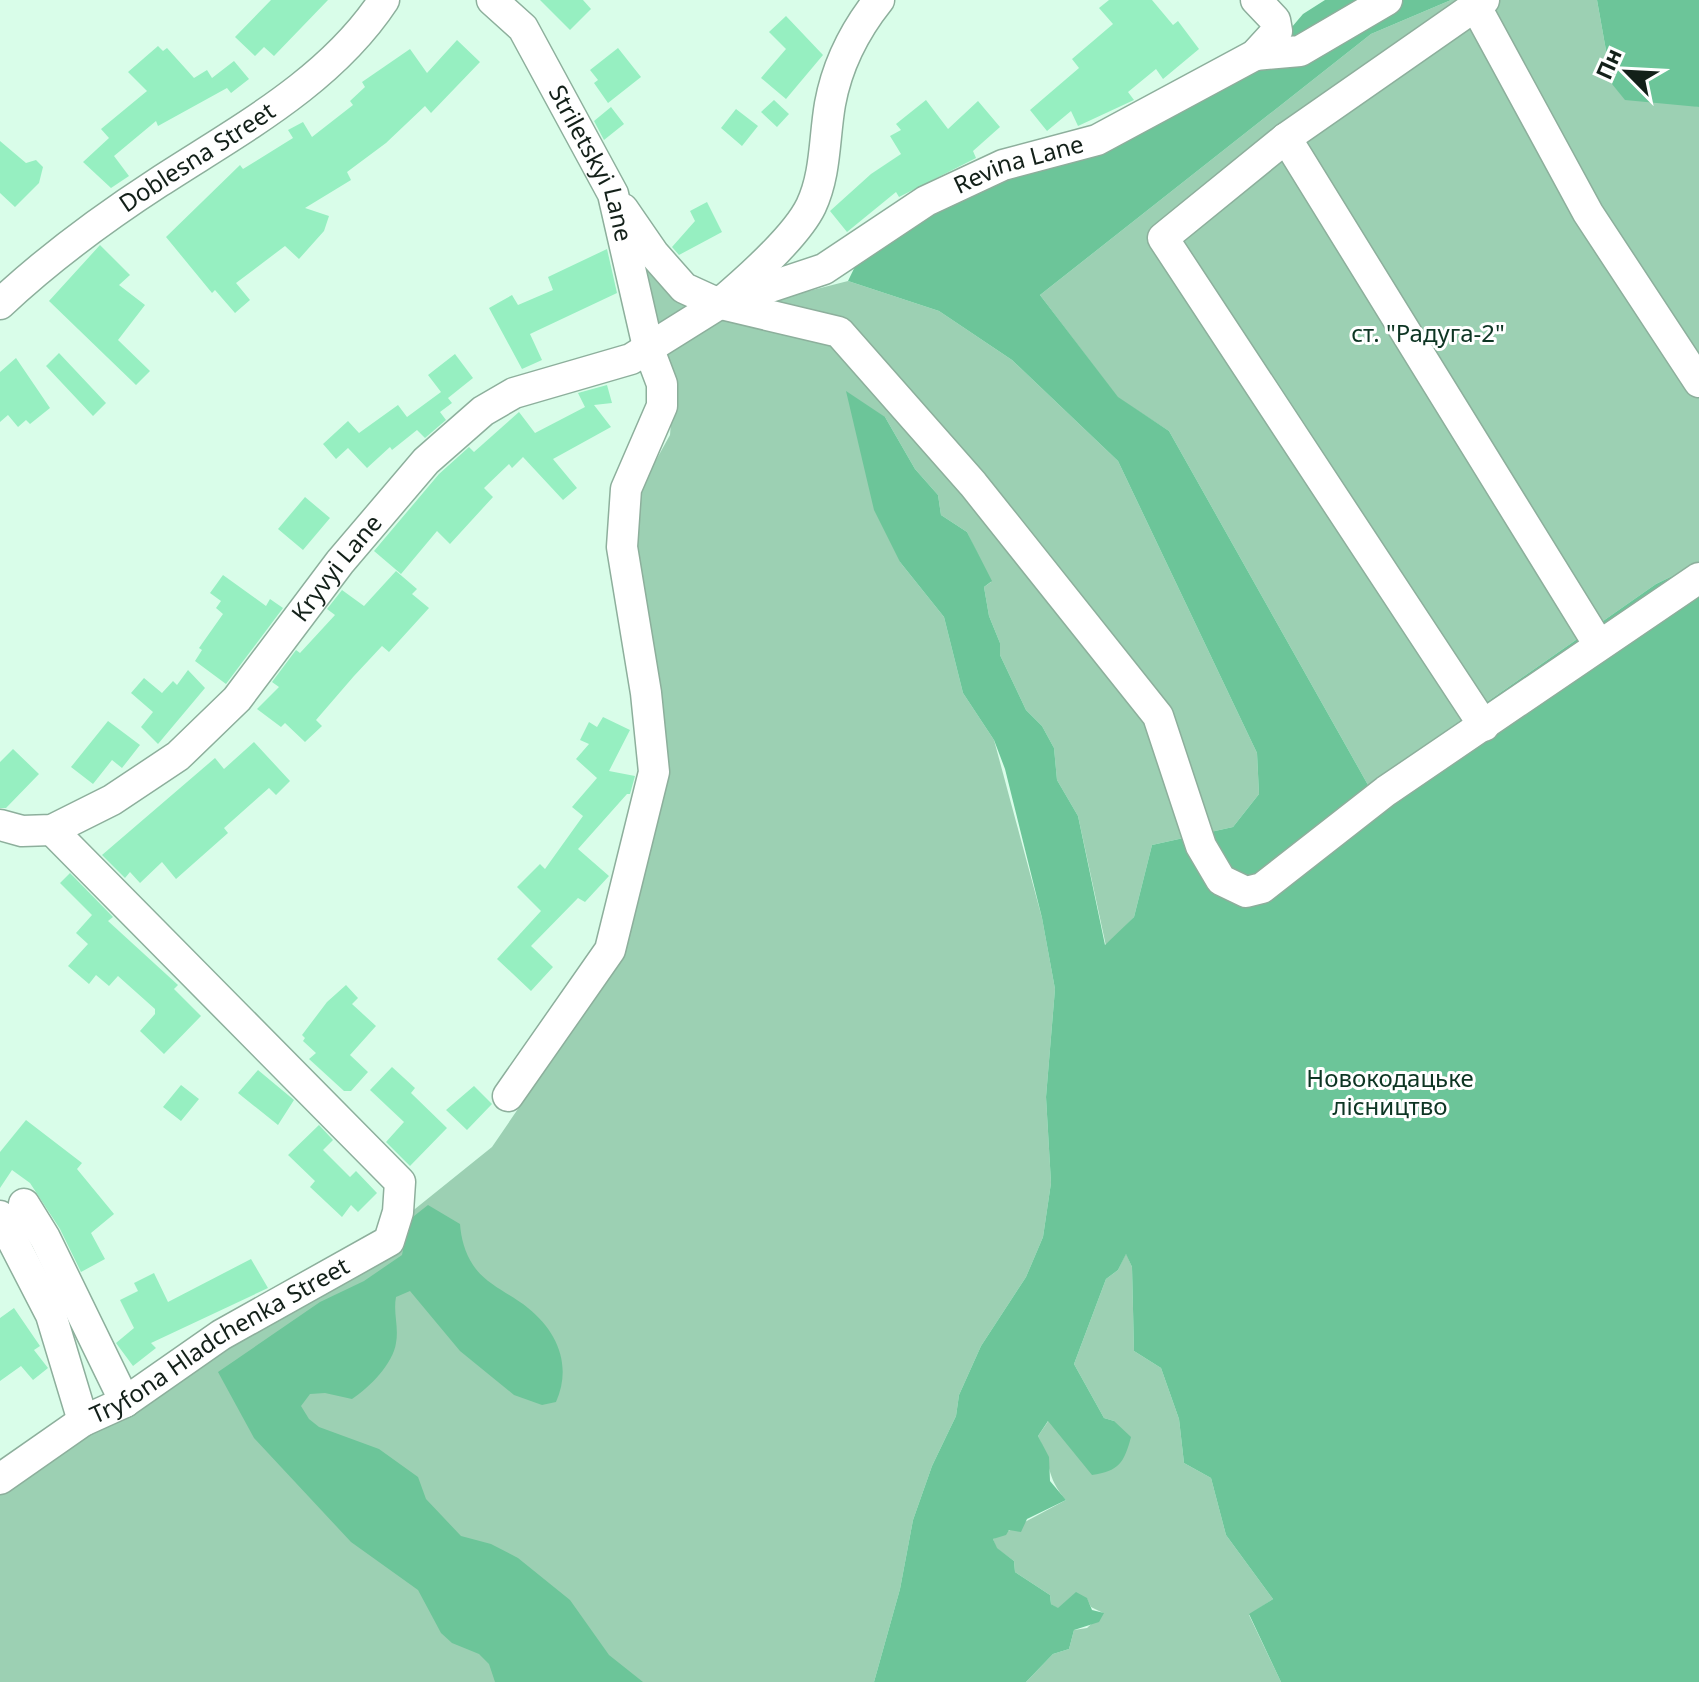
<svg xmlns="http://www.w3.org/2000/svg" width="1699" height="1682" viewBox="0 0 1699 1682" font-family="'Noto Sans',sans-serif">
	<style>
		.green { fill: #9cd0b3 }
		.forest { fill: #6cc599 }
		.building { fill: #96efc1 }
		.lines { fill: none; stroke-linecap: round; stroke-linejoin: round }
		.minor-casing { stroke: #8daf9c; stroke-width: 33 }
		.minor { stroke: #fff; stroke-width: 30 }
		.labels { text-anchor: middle; stroke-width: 6; stroke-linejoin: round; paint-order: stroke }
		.street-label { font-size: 24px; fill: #132019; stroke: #fff }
		.park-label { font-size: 24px; fill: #0d3523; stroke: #fff }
	</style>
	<rect width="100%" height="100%" fill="#d9fde9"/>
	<!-- green -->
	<path class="green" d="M 1451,0 L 1597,0 L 1612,84 L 1699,107 L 1699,563 L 1656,584 L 1368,785 L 1169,431 L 1118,398 L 1040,295 L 1371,34 Z
		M 648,255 L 719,314 L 848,281 L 939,311 L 1012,360 L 1118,461 L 1257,753 L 1259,794 L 1233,827 L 1152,845 L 1134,917 L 1106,946 L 1078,816 L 1057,780 L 1054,748 L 1042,726 L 1026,710 L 1000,655 L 1000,643 L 989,616 L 984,587 L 991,582 L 967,532 L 941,515 L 938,495 L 915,469 L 885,417 L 900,562 L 944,617 L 963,693 L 994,740 L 1042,918 L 1055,989 L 1046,1097 L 1051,1183 L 1043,1237 L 1026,1277 L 981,1346 L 959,1395 L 956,1416 L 932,1466 L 913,1520 L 900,1589 L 874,1682 L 0,1682 L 0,1488 L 405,1217 L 492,1147 L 622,957 L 664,774 L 631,534 L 645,480 L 670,435 L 674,383 L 635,263 Z
		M 1126,1253 L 1132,1267 L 1134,1351 L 1161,1368 L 1179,1419 L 1184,1463 L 1211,1478 L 1226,1535 L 1273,1599 L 1249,1615 L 1281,1682 L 1026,1682 L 1053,1654 L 1069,1649 L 1074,1630 L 1087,1628 L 1103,1613 L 1091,1607 L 1087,1599 L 1058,1609 L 1051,1604 L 1050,1595 L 1015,1572 L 1014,1561 L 996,1548 L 993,1539 L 1066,1500 C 1045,1476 1052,1464 1038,1436 L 1049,1420 L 1114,1421 L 1104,1418 L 1074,1364 L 1106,1279 L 1118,1270 Z"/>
	<!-- forest -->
	<path class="forest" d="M 1325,0 L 1451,0 L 1371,34 L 1040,295 L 1118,397 L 1169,431 L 1368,785 L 1656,584 L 1699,563 L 1699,1682 L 1281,1682 L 1249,1614 L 1273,1599 L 1226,1535 L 1211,1478 L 1184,1463 L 1179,1419 L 1161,1368 L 1134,1351 L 1132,1267 L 1126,1254 L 1118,1270 L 1106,1279 L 1074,1364 L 1104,1418 L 1114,1421 L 1131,1437 C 1124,1463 1119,1471 1092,1475 L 1048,1421 L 1038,1436 L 1049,1457 L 1050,1481 L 1066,1500 L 1027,1519 L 1021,1532 L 1009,1530 L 1006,1535 L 993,1539 L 997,1548 L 1014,1561 L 1015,1572 L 1050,1595 L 1051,1604 L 1058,1608 L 1076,1592 L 1087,1598 L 1092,1610 L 1104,1613 L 1099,1622 L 1074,1630 L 1069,1649 L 1053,1654 L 1026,1682 L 874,1682 L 900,1589 L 913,1520 L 932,1466 L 956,1416 L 959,1395 L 981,1346 L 1026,1277 L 1043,1237 L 1051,1183 L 1046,1097 L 1055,989 L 1042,918 L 1005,769 L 994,740 L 963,693 L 944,617 L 900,562 L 874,510 L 846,391 L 885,417 L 915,469 L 938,495 L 941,515 L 967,532 L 992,581 L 984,587 L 989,616 L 1000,643 L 1000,655 L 1026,710 L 1042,726 L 1054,748 L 1057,780 L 1078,816 L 1105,945 L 1134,917 L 1152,845 L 1233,827 L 1259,794 L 1257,753 L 1118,461 L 1012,360 L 939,311 L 848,281 L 862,252 L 925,208 L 1280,41 L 1303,14 Z
		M 1597,0 L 1699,0 L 1699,107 L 1625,100 L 1612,84 Z
		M 428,1205 L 460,1224 C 461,1238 465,1253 473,1265 C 485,1284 511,1294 528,1308 C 558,1332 572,1366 556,1402 L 542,1405 L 514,1395 L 460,1351 L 410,1291 L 396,1297 C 393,1313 399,1327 396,1343 C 393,1364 369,1388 352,1399 L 325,1393 L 310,1394 L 301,1406 L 309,1419 L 319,1427 L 379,1449 L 418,1477 L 426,1499 L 461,1536 L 491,1544 L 518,1558 L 570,1600 L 609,1655 L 643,1682 L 495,1682 L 489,1664 L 479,1654 L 452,1643 L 441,1633 L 418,1590 L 351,1542 L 254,1438 L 218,1372 L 320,1302 L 364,1281 L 402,1255 L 409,1220 Z"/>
	<!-- building -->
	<path class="building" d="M 271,0 L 328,0 L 274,56 L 264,47 L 255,56 L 235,37 Z
		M 540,0 L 583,0 L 591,9 L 570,30 Z
		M 1109,0 L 1152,0 L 1173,25 L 1178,21 L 1199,49 L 1163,79 L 1156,69 L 1128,92 L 1134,100 L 1078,126 L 1071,111 L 1047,131 L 1030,110 L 1079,68 L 1072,59 L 1113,24 L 1099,8 Z
		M 786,16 L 823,55 L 786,99 L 761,78 L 786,49 L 769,32 Z
		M 457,40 L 480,62 L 431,113 L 425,106 L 386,143 L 347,172 L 351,180 L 305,208 L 329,216 L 324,231 L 299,259 L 285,246 L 236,283 L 250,300 L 235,313 L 215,290 L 212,293 L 166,237 L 240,165 L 243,169 L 293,138 L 288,130 L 303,122 L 312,137 L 353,105 L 350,101 L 365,87 L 362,82 L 410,49 L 427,73 Z
		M 158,46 L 163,51 L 167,48 L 194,78 L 207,70 L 212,78 L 234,61 L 249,79 L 231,93 L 227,88 L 158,126 L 156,121 L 114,156 L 129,176 L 111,188 L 83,162 L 109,138 L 101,129 L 147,91 L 128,72 Z
		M 618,48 L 641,77 L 608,103 L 594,83 L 598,80 L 590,70 Z
		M 774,100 L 789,114 L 777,127 L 761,112 Z
		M 926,100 L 948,129 L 978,101 L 1000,127 L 973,151 L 976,158 L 899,197 L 896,192 L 847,232 L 830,211 L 871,174 L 901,154 L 890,136 L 901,130 L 896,124 Z
		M 611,107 L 624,124 L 604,140 L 594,121 Z
		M 736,109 L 758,126 L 742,146 L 721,128 Z
		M 0,141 L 26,163 L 36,160 L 43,167 L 39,183 L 15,207 L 0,193 Z
		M 707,202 L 722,232 L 679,255 L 672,247 L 695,221 L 690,211 Z
		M 100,245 L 130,275 L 119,285 L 145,305 L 118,340 L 150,371 L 136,385 L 49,301 Z
		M 607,249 L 617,293 L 530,334 L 542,360 L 522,369 L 489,308 L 512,295 L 518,305 L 553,290 L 548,277 Z
		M 59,353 L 106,403 L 93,416 L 46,366 Z
		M 455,354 L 473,378 L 448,398 L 452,403 L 440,412 L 446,420 L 425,438 L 417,430 L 392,450 L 390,447 L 367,468 L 348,448 L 336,459 L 323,444 L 348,421 L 359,433 L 398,405 L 407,417 L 441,392 L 428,375 Z
		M 16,358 L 50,408 L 30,424 L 26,420 L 18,427 L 8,415 L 0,422 L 0,372 Z
		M 607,385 L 612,403 L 594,405 L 611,427 L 553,459 L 577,488 L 563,500 L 523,457 L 512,468 L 509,464 L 484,488 L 493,497 L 450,544 L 437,531 L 401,574 L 374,551 L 439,474 L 469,447 L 474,452 L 519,412 L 535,433 L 585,407 L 578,393 Z
		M 305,497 L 330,518 L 303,550 L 278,529 Z
		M 396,571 L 417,589 L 412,594 L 429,608 L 389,652 L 382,646 L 354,676 L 316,720 L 322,726 L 305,742 L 285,723 L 281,727 L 257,709 L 279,687 L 272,682 L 296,650 L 300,653 L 335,615 L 327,609 L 342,590 L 364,606 Z
		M 223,575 L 266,606 L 270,599 L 283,608 L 226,684 L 195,661 L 202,650 L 199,648 L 223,614 L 216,608 L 221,601 L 210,593 Z
		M 188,670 L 205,688 L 158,744 L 141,727 L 153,712 L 131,693 L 144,678 L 162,693 L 173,681 L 177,685 Z
		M 603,717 L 630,730 L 609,771 L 635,776 L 630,794 L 627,794 L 578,849 L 609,876 L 585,902 L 578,898 L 531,946 L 553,967 L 531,991 L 497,959 L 541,911 L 517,887 L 540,864 L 545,869 L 583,816 L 572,807 L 597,778 L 576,759 L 589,744 L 580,740 L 589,722 L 597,727 Z
		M 108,721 L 140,745 L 122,768 L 112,760 L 93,784 L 71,767 Z
		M 254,742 L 290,781 L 276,795 L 269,788 L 224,828 L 228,833 L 176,879 L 162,862 L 140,883 L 130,872 L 125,878 L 102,855 L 215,758 L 224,769 Z
		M 13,749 L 39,774 L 6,808 L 0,808 L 0,762 Z
		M 70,873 L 113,917 L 108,921 L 178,985 L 174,989 L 201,1016 L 164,1054 L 140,1031 L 155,1014 L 155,1009 L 118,976 L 109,986 L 96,975 L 89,984 L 68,966 L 88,944 L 76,933 L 92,915 L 60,883 Z
		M 346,985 L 358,998 L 352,1004 L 376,1026 L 350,1055 L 368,1072 L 351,1091 L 344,1091 L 309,1059 L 316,1053 L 303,1041 L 305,1038 L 302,1035 L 327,1002 Z
		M 392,1067 L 415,1088 L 411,1093 L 447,1128 L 410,1166 L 386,1142 L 404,1122 L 370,1090 Z
		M 258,1070 L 294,1100 L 278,1125 L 238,1093 Z
		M 181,1085 L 199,1099 L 181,1121 L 163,1107 Z
		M 474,1086 L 492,1104 L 467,1130 L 446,1110 Z
		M 26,1120 L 82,1163 L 77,1169 L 114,1214 L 91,1233 L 105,1259 L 81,1272 L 60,1229 L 30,1183 L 12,1170 L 0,1188 L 0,1152 Z
		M 319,1125 L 333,1140 L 323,1150 L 350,1177 L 356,1171 L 377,1193 L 358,1212 L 351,1205 L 342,1217 L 310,1187 L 315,1181 L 288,1155 Z
		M 251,1259 L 268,1288 L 151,1343 L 156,1348 L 133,1366 L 116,1343 L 134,1328 L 120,1300 L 138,1291 L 134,1283 L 154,1273 L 168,1302 Z
		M 14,1308 L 40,1346 L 34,1350 L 48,1368 L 33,1380 L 21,1366 L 0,1381 L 0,1318 Z"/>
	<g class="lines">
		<defs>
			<g id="minor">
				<path id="s1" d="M 492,0 L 523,28 L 613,194 L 648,347 L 662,384 L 662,406 L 626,489 L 622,547 L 646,693 L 654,772 L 610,950 L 508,1096"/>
				<path d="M 1475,5 L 1588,213 L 1699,382"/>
				<path d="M 1255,55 L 1300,51 L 1387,0"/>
				<path d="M 1286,138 L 1599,645"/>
				<path d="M 623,209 L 654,254 L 684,288 L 719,304 C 746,281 796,237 811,206 C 826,174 824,139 830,104 C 837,66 855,30 879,0"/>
				<path id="s2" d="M 0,304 C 49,258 102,219 159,182 C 239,130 330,82 384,0"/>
				<path d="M 721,304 L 839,332 L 973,484 L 1158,716 L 1201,846 L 1221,880 L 1246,892 L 1262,888 L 1386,791 L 1699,578"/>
				<path d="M 1484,726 L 1163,238 L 1286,138 L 1484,0"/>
				<path id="s3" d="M 0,825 L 22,831 L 52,830 L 112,800 L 178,756 L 237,699 L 340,562 L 426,461 L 483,411 L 514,393 L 631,359 L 719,304 L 824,269 L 926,201 L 1003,165 L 1097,140 L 1255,55 L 1277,31 L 1275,20 L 1256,0"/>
				<path d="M 24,1204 L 45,1238 L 125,1402"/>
				<path d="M 0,1216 L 51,1315 L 83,1421"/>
				<path id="s4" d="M 0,1479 L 83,1421 L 125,1402 L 221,1335 L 389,1241 L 398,1212 L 400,1182 L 52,830"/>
			</g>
		</defs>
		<!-- minor casing -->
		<use href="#minor" class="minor-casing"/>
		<!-- minor -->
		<use href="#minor" class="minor"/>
	</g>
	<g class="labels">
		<!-- street labels -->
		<g class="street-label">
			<text dy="8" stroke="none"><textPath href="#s2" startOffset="246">Doblesna Street</textPath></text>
			<text dy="8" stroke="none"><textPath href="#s1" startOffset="194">Striletskyi Lane</textPath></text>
			<text dy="8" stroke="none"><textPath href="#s3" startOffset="1256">Revina Lane</textPath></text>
			<text dy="8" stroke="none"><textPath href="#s3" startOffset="446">Kryvyi Lane</textPath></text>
			<text dy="8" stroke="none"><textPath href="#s4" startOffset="260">Tryfona Hladchenka Street</textPath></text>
		</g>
		<!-- park labels -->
		<g class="park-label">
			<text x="1428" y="342">ст. "Радуга-2"</text>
			<text x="1390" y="1087">Новокодацьке<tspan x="1390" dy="28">лісництво</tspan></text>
		</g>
	</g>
	<!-- north arrow -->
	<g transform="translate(1627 72) rotate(294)" stroke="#ffffff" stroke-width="6" paint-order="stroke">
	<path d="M0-6L14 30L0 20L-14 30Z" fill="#132019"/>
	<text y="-12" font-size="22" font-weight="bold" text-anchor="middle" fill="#132019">Пн</text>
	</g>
</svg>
